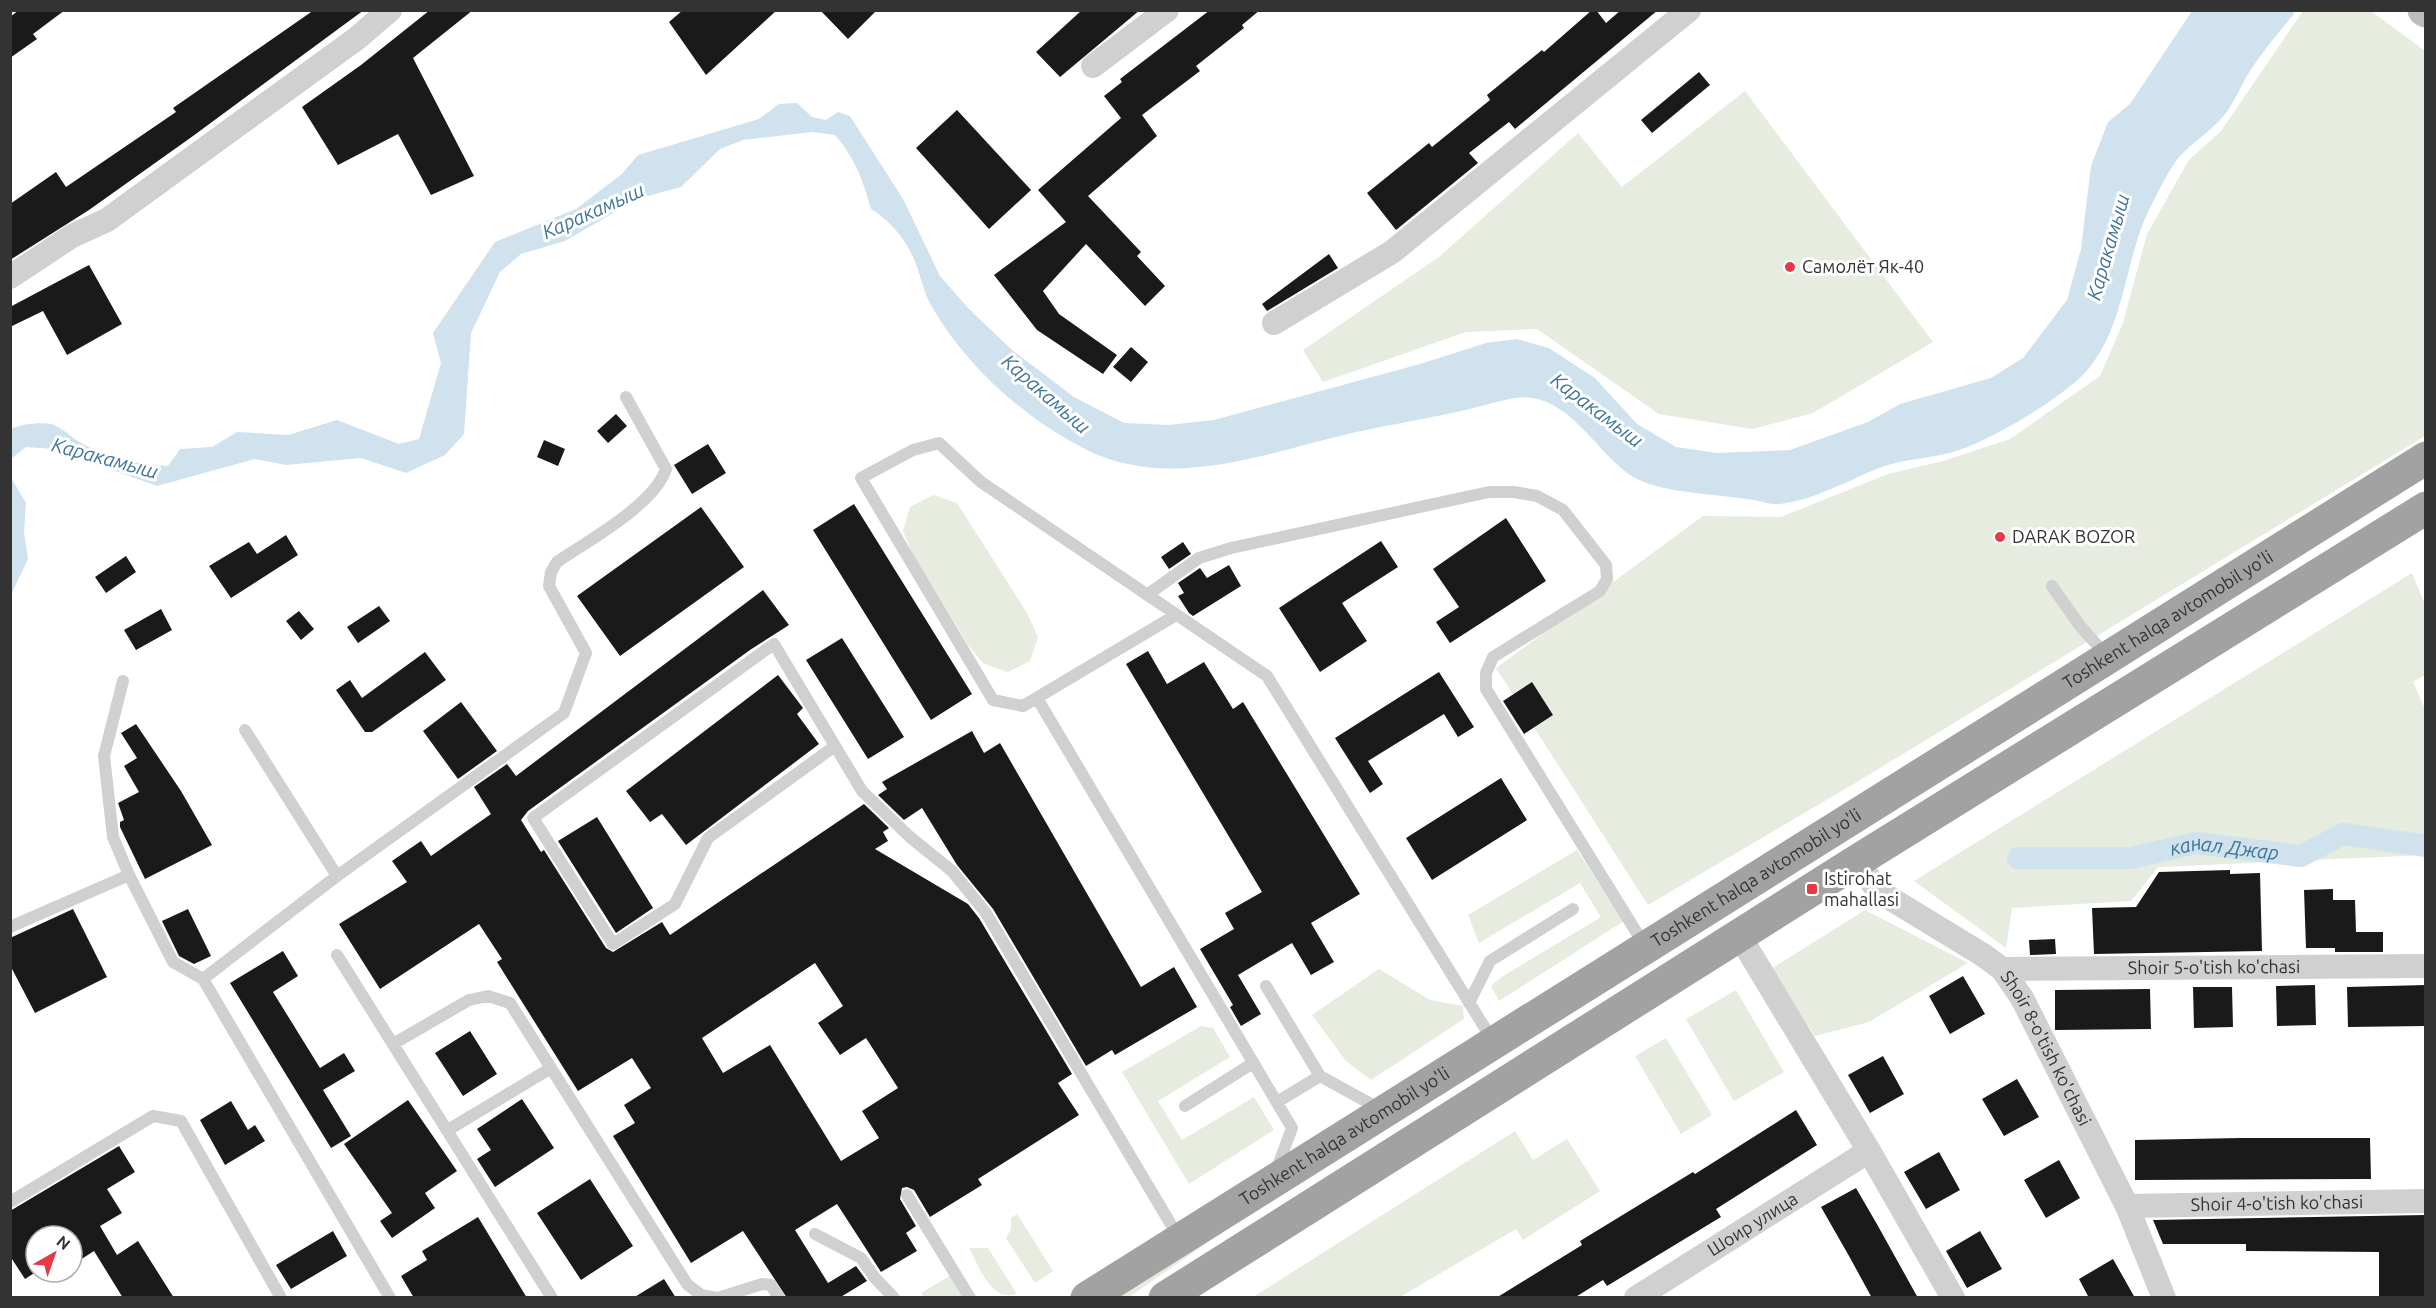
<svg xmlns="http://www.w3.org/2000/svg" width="2436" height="1308" viewBox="0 0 2436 1308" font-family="Ubuntu,sans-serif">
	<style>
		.green { fill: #e6ecdf }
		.water { fill: #cfe2ee }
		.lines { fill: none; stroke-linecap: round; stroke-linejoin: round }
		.canal { stroke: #cfe2ee; stroke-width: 22 }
		.building { fill: #1a1a1a; fill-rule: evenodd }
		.service { stroke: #d0d0d0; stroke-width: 12 }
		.minor { stroke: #d0d0d0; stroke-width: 24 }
		.secondary { stroke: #bdbdbd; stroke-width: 33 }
		.trunk { stroke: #a2a2a2; stroke-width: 33 }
		.poi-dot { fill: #e63946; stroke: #fff; stroke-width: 2 }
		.labels { text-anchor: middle; stroke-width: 6; stroke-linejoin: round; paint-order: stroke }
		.poi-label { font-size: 18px; fill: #333; stroke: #fff; text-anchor: start }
		.street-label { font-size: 18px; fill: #333; stroke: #fff }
		.water-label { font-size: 20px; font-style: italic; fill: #3f7597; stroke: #fff }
	</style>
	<rect width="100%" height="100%" fill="#fff"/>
	<!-- green -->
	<path class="green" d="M 2303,11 L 2371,11 L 2425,51 L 2425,436 L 1857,782 L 1648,905 L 1496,668 L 1703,516 L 1781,517 L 1888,474 L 1943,461 L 2010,439 L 2100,376 L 2123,323 L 2147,234 L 2189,160 L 2221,131 Z
		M 1745,91 L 1933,342 L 1813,413 L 1752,429 L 1659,414 L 1537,329 L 1466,332 L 1323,382 L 1303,350 L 1439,257 L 1578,133 L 1622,187 Z
		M 933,495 L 957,503 L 1027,613 L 1038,637 L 1030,661 L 1008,672 L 984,664 L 968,645 L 913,555 L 903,531 L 910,507 Z
		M 2412,573 L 2425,604 L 2425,675 L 2413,682 L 2425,709 L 2425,855 L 2158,867 L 2131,901 L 2012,908 L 2006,948 L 1914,881 Z
		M 1577,850 L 1624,921 L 1499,1001 L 1491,986 L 1500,978 L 1601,917 L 1580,883 L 1479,943 L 1468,915 Z
		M 1865,910 L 1968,963 L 1869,1022 L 1815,1036 L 1771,969 Z
		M 1379,969 L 1430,1000 L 1463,1006 L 1464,1019 L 1371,1080 L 1346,1061 L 1312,1015 Z
		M 1736,990 L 1784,1072 L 1734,1101 L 1686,1019 Z
		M 1201,1026 L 1213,1028 L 1230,1057 L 1158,1101 L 1182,1140 L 1254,1097 L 1274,1130 L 1189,1184 L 1122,1072 Z
		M 1666,1038 L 1712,1115 L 1681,1134 L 1635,1056 Z
		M 1515,1131 L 1533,1160 L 1567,1139 L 1600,1191 L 1523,1240 L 1516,1229 L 1400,1297 L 1253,1297 Z
		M 1258,1208 L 1129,1297 L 1114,1298 Z
		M 1017,1214 L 1053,1271 L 1035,1283 L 1006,1238 L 1011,1229 L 1011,1218 Z
		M 969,1248 L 988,1248 L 1017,1294 C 991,1303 979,1266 969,1248 Z
		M 951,1275 L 965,1297 L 924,1297 L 921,1293 Z"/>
	<!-- water -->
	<path class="water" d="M 2192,11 L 2294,11 L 2294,14 C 2280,31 2266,47 2254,65 C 2243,80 2237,98 2226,113 C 2213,130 2194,141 2179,157 C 2170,167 2150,207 2144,221 C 2125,268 2123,325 2090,367 C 2068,395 1993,439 1959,450 C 1934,459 1904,458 1879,468 C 1851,479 1795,510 1767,503 C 1729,493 1663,496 1632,476 C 1595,452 1566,389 1514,398 C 1493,402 1473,409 1452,413 C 1416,421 1380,426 1344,435 C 1260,455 1167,491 1085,449 C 1024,418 966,366 932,307 C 925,295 923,285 919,273 C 911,246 894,223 871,209 C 863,180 855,158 835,135 L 812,132 L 743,140 L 720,149 L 681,187 L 637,199 L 565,241 L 521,254 L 500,272 L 471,333 L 464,434 L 445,455 L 406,473 L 361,458 L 286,465 L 255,459 L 157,486 L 55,449 L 26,447 L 12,458 L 11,463 L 11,429 C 20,424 41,422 51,424 C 62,427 73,439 83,444 C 107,457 141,465 168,466 L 180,449 L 212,447 L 237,432 L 288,435 L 337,420 L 399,444 L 419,439 L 441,363 L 433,333 L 495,242 L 576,209 L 622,174 L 638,155 L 759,119 L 779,104 L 797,103 L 812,117 L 826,120 L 838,112 L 850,116 L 903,199 L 940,276 L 969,309 L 1012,350 L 1074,397 L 1124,423 L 1169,425 L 1214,420 L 1420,364 L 1486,343 L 1517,339 L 1549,348 L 1595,378 L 1637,424 L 1676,447 L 1717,453 L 1790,450 L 1868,422 L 1900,404 L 1991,378 L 2023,358 L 2067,300 L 2081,249 L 2091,166 L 2108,122 L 2130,104 Z
		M 10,476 L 26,503 L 24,532 L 28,559 L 11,595 Z"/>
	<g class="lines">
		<!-- canal -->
		<path class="canal" id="s1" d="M 2018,858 L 2131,858 L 2196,843 L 2301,856 L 2343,834 L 2426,846"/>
	</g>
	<!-- building -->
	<path class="building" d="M 19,10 L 65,10 L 33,34 L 37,39 L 10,58 L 10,17 Z
		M 314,10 L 364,10 L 193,136 L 89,210 L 10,260 L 10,204 L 56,172 L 66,187 L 176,112 L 173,108 Z
		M 430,10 L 473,10 L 413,58 L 474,176 L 431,195 L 398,134 L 338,165 L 302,107 L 361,65 Z
		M 683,10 L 777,10 L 706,75 L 669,22 Z
		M 820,10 L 877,10 L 848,39 Z
		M 1082,10 L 1140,10 L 1060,77 L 1036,52 Z
		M 1210,10 L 1260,10 L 1242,25 L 1244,28 L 1196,66 L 1200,71 L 1142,115 L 1157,136 L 1088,196 L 1141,252 L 1137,256 L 1165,286 L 1145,306 L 1086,244 L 1043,291 L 1059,314 L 1117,355 L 1103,374 L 1037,330 L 994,275 L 1066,222 L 1038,190 L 1121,118 L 1104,96 L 1122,82 L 1120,79 Z
		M 1592,10 L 1596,10 L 1606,23 L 1621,10 L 1658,10 L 1515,129 L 1509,122 L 1469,153 L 1478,163 L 1396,230 L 1367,193 L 1429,143 L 1432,147 L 1490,100 L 1487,95 L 1542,50 L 1544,52 Z
		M 1699,72 L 1710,85 L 1652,133 L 1641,120 Z
		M 957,110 L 1031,190 L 989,229 L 916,148 Z
		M 1329,254 L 1338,268 L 1267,311 L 1262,304 Z
		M 89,265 L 122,324 L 67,355 L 43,311 L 10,327 L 10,307 Z
		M 1131,347 L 1148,362 L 1131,382 L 1113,367 Z
		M 616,414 L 627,426 L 608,443 L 597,431 Z
		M 544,440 L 565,449 L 558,466 L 537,457 Z
		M 708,444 L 726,473 L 692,494 L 674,465 Z
		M 854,504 L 972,694 L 931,720 L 813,530 Z
		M 701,507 L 744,567 L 620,656 L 577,596 Z
		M 1506,518 L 1546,581 L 1450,643 L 1436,622 L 1459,607 L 1433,569 Z
		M 286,535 L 298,555 L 231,598 L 209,566 L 249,542 L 257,554 Z
		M 1381,541 L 1398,567 L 1342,603 L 1367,641 L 1320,672 L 1279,608 Z
		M 1183,542 L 1191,554 L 1169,569 L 1161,557 Z
		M 126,556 L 136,572 L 106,593 L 95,577 Z
		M 1229,565 L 1241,586 L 1193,616 L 1189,613 L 1178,596 L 1184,593 L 1178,583 L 1200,568 L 1207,578 Z
		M 763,590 L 789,625 L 750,650 L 528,811 L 521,820 L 541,852 L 544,850 L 606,948 L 613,952 L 662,922 L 670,935 L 864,804 L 889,828 L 883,832 L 888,841 L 875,849 L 968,904 L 979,918 L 1072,1074 L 1058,1083 L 1079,1115 L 978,1179 L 982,1185 L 930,1217 L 914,1190 L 907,1187 L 902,1188 L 900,1199 L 916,1226 L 906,1233 L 917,1251 L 881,1272 L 837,1204 L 795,1230 L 828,1283 L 856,1266 L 867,1281 L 839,1298 L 787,1298 L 743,1231 L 691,1263 L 613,1136 L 635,1123 L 624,1105 L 651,1088 L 632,1058 L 578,1091 L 497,962 L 502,959 L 479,924 L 380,989 L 339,924 L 407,882 L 392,861 L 421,841 L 431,856 L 491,814 L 474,787 L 507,764 L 516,776 ZM 815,963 L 843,1006 L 818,1023 L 840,1055 L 866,1038 L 898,1088 L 862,1111 L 879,1138 L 841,1161 L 770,1045 L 723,1073 L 702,1038 Z
		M 379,606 L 390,621 L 358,643 L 347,627 Z
		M 161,609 L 172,630 L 136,650 L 124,630 Z
		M 299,611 L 314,629 L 301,640 L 286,621 Z
		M 842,638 L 904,737 L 868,759 L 806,660 Z
		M 1148,651 L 1167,684 L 1204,662 L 1233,709 L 1243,702 L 1360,894 L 1311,923 L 1334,962 L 1311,975 L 1292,943 L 1238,975 L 1261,1014 L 1241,1026 L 1230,1007 L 1233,1005 L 1200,949 L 1234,929 L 1225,913 L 1262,892 L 1126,664 Z
		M 425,652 L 446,680 L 372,732 L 365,732 L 336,690 L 350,680 L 362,698 Z
		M 1439,672 L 1474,727 L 1458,737 L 1444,714 L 1368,761 L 1383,784 L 1370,793 L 1335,738 Z
		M 778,675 L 803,708 L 797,714 L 819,744 L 686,845 L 662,814 L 650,822 L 626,791 Z
		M 1532,682 L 1553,715 L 1524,734 L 1503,701 Z
		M 461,702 L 497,751 L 458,779 L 423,731 Z
		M 136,724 L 181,791 L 212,845 L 145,879 L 120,827 L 120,822 L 124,820 L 118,803 L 139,792 L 124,766 L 137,758 L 121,733 Z
		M 972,731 L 984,753 L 1000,743 L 1141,987 L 1174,967 L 1197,1007 L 1115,1055 L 1112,1050 L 1086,1066 L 993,909 L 957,865 L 922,808 L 904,820 L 878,795 L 887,789 L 882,782 Z
		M 1501,778 L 1527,820 L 1432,880 L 1406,838 Z
		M 597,817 L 653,908 L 616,933 L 558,841 Z
		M 2230,870 L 2230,874 L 2260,873 L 2262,951 L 2094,954 L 2092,908 L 2136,907 L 2159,872 Z
		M 2333,889 L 2333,900 L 2355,900 L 2356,932 L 2383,932 L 2383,952 L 2335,952 L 2335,948 L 2306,948 L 2304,890 Z
		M 73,909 L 107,977 L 35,1013 L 10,965 L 10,938 Z
		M 188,909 L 211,956 L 194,964 L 179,956 L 162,921 Z
		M 2055,939 L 2056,954 L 2030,955 L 2029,940 Z
		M 283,951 L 298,976 L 273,992 L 320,1068 L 344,1053 L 355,1071 L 323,1090 L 351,1136 L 331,1148 L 230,983 Z
		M 1963,976 L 1985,1014 L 1950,1034 L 1929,996 Z
		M 2315,985 L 2316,1025 L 2277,1026 L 2276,986 Z
		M 2426,985 L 2426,1026 L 2348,1027 L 2347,987 Z
		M 2193,987 L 2232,987 L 2233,1027 L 2194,1028 Z
		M 2150,989 L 2151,1029 L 2055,1030 L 2055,990 Z
		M 470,1031 L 497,1074 L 463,1096 L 435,1053 Z
		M 1883,1056 L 1904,1094 L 1870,1113 L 1848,1075 Z
		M 2017,1079 L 2039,1117 L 2004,1136 L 1982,1099 Z
		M 522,1099 L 554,1148 L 495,1187 L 477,1159 L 491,1150 L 477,1129 Z
		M 408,1100 L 457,1171 L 425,1193 L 435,1208 L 392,1238 L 380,1221 L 392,1213 L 344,1144 Z
		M 231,1101 L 248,1130 L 255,1125 L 265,1141 L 225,1165 L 200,1120 Z
		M 1796,1110 L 1817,1145 L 1716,1209 L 1721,1217 L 1607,1286 L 1603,1280 L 1574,1298 L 1496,1298 L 1582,1245 L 1580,1241 L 1693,1172 L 1695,1174 Z
		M 2241,1138 L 2370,1138 L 2371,1179 L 2135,1180 L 2135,1140 Z
		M 119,1146 L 135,1172 L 107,1189 L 122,1213 L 100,1226 L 117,1255 L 138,1241 L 174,1298 L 123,1298 L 94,1251 L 80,1260 L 72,1248 L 72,1236 L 36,1236 L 36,1272 L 25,1279 L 10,1256 L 10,1211 Z
		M 1939,1152 L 1960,1190 L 1926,1209 L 1904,1172 Z
		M 2059,1160 L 2080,1198 L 2046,1218 L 2024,1180 Z
		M 590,1179 L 633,1246 L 581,1280 L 537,1213 Z
		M 1856,1188 L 1878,1226 L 1918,1298 L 1872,1298 L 1849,1256 L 1821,1207 Z
		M 2426,1215 L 2426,1298 L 2379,1298 L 2379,1252 L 2246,1251 L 2246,1244 L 2163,1244 L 2153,1220 Z
		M 478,1217 L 527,1298 L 414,1298 L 401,1276 L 427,1260 L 422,1251 Z
		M 333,1231 L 347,1256 L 291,1289 L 276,1265 Z
		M 1980,1231 L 2002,1269 L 1967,1288 L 1946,1251 Z
		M 2113,1259 L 2135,1298 L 2089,1298 L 2079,1279 Z
		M 664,1279 L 676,1298 L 633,1298 Z"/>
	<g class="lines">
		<!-- service -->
		<path class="service" d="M 2052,586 L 2080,626 L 2107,656
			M 1147,595 L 1199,558 L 1231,548 L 1489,492 L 1514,492 L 1537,496 L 1563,510 L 1606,565 L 1607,579 L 1600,591 L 1493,657 L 1486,673 L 1486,689 L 1645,946
			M 1176,615 L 1023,706 L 993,700 L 861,478 L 913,450 L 939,443 L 981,482 L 1267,676 L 1493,1041
			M 123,681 L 104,756 L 113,837 L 129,875 L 173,962 L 203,979 L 390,1298
			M 1037,698 L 1292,1128 L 1276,1171
			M 245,730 L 337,876
			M 835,746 L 708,838 L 675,904 L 613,944 L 533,818 L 774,644 L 862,791 L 910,837 L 952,871 L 986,913 L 1179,1238
			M 10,927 L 129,875
			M 337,955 L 552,1298
			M 203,979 L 337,876 L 564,713 L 586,653 L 549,586 L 551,572 L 557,562 C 589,540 654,505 666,469 L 626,397
			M 1266,986 L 1320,1076
			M 1469,1003 L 1490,961 L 1573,909
			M 393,1044 L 469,1000 L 488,996 L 510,1003 L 687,1284 L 701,1295 L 717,1298
			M 1277,1102 L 1320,1076 L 1380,1109
			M 1185,1106 L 1253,1063
			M 448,1130 L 551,1068
			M 907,1195 L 970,1298
			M 10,1202 L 153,1116 L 181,1121 L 281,1298
			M 815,1234 L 861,1258 L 875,1278 L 894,1298
			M 718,1298 L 762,1284 L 771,1285 L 779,1298"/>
		<!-- minor -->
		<g class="minor">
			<path d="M 1093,66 L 1167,10"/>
			<path d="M 10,277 L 72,236 L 107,220 L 356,39 L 390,10"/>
			<path d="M 1274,323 L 1392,252 L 1689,10"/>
			<path id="s2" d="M 1857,861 L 1878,891 L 1983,955 L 2002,969 L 2022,998 L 2127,1206 L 2164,1298"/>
			<path d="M 1739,935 L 1869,1151 L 1953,1298"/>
			<path id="s3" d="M 2002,969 L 2426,966"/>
			<path id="s4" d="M 2127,1206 L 2426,1201"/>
			<path id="s5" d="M 1636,1298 L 1869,1151"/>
		</g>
		<!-- secondary -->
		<path class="secondary" d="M 2424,10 L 2426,11"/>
		<!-- trunk -->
		<g class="trunk">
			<path id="s6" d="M 1087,1298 L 2426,458"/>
			<path d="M 1165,1298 L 1857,861 L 2426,508"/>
		</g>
	</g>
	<!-- markers -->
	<g class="poi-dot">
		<circle cx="1790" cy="267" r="6"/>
		<circle cx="2000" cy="537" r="6"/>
		<rect x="1806" y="883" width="12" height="12" rx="3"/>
	</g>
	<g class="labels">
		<!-- poi labels -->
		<g class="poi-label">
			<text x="1802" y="273">Самолёт Як-40</text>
			<text x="2012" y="543">DARAK BOZOR</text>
			<text x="1824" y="885">Istirohat<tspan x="1824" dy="21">mahallasi</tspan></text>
		</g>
		<!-- street labels -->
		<g class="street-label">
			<text dy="6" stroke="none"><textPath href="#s6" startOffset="1276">Toshkent halqa avtomobil yo'li</textPath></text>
			<text dy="6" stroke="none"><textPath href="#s6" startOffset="790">Toshkent halqa avtomobil yo'li</textPath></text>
			<text dy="6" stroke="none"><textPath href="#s3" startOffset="212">Shoir 5-o'tish ko'chasi</textPath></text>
			<text dy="6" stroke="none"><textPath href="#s2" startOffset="274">Shoir 8-o'tish ko'chasi</textPath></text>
			<text dy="6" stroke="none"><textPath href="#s6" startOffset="304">Toshkent halqa avtomobil yo'li</textPath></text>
			<text dy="6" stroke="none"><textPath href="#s4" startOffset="150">Shoir 4-o'tish ko'chasi</textPath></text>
			<text dy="6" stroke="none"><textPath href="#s5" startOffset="138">Шоир улица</textPath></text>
		</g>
		<!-- water labels -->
		<g class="water-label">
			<text transform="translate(593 211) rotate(-24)" y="7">Каракамыш</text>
			<text transform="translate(2108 247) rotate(-74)" y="7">Каракамыш</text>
			<text transform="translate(1046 394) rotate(41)" y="7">Каракамыш</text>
			<text transform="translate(1597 410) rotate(37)" y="7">Каракамыш</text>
			<text transform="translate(105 458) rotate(15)" y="7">Каракамыш</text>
			<text dy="7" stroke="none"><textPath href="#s1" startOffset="208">канал Джар</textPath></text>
		</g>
	</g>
	<!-- border -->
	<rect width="2436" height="1308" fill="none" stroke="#333333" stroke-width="24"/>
	<!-- north arrow -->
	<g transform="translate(54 1254) rotate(40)"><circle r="28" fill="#ffffff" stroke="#adadad" stroke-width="1.5"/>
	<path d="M0-4.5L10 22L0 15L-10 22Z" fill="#e63946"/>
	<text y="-9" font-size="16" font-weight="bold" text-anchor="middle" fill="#333333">N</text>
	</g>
</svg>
